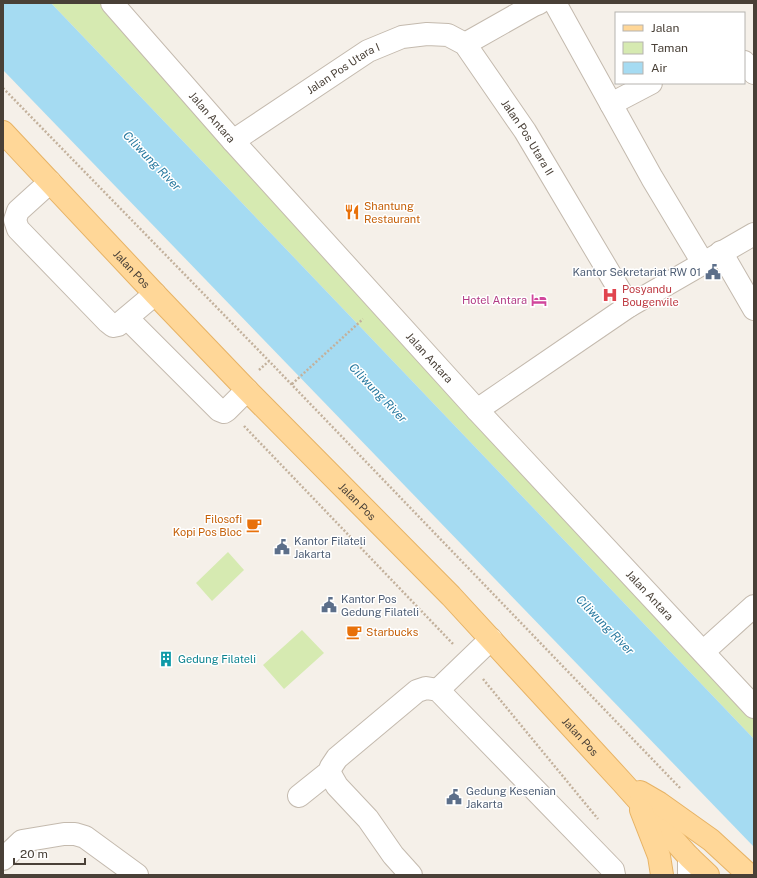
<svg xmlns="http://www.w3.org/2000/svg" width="757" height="878" viewBox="0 0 757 878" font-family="'Public Sans',sans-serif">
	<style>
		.green { fill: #d6eab1 }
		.water { fill: #a5dbf2 }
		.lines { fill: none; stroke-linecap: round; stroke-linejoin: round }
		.minor-casing { stroke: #c4baae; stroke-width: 24 }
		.major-casing { stroke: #e7b365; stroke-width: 24 }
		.path { stroke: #c3b19c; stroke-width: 2.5; stroke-dasharray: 2 2; stroke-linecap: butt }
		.minor { stroke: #fff; stroke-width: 22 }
		.major { stroke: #ffd798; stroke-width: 22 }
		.labels { text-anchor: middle; stroke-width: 3; stroke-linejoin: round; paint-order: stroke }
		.street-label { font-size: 11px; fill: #494037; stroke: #fff }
		.food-label { font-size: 11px; fill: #c56008; stroke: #fff; text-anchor: start }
		.service-label { font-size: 11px; fill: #4e5e75; stroke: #fff; text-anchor: start }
		.health-label { font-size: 11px; fill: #be3a42; stroke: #fff; text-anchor: start }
		.hotel-label { font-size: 11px; fill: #b23c85; stroke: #fff; text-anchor: end }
		.culture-label { font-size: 11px; fill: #0d838f; stroke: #fff; text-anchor: start }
		.water-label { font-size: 12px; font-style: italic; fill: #297aa0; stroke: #fff }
	</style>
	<rect width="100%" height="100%" fill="#f5f0e9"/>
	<!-- green -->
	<path class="green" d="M 51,3 L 112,3 L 754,707 L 754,739 Z
		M 228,552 L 244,570 L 212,601 L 196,583 Z
		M 302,630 L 324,653 L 284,689 L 263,665 Z"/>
	<!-- water -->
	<path class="water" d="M 3,3 L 51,3 L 754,739 L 754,847 L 3,70 Z"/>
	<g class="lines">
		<defs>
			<g id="minor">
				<path id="s1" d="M 112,3 L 233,141 L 477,410 L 754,707"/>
				<path d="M 555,3 L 652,178 L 703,263"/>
				<path d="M 465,44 L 534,5 L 539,3"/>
				<path d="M 744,62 L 754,73"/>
				<path d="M 611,104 L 651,83"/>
				<path id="s2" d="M 233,141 L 368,51 L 402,37 L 427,34 L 448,35 L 465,44 L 525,131 L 629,306"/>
				<path d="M 50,182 L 18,211 L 15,220 L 18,229 L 108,322 L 113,326 L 118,325 L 155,294"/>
				<path d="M 721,252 L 754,309"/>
				<path d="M 127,318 L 219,410 L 224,412 L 227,410 L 247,390"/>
				<path d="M 477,410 L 629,306 L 754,234"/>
				<path d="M 703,652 L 754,606"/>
				<path d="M 438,690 L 491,639"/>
				<path d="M 329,772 L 337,786 L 368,819 L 393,855 L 411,875"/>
				<path d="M 299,796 L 329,772 L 331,767 L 337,758 L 417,691 L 426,688 L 438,690 L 613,870 L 614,875"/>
				<path d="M 3,859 L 22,841 L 64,834 L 75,834 L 85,837 L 137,875"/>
				<path d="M 689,875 L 689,857"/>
			</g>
			<g id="major">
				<path id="s3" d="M 3,132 L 155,294 L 247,390 L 451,596 L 622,782 L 689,857 L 708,875"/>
				<path d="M 640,792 L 659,803 L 711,840 L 749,875"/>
				<path d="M 641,810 L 659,856 L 662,875"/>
			</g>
		</defs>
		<!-- minor casing -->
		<use href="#minor" class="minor-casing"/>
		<!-- major casing -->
		<use href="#major" class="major-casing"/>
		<!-- path -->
		<path class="path" d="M 3,88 L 269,361 L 680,788
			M 259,370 L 269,361
			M 292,384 L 363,319
			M 244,426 L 454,645
			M 483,679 L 598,819"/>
		<!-- minor -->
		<use href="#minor" class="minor"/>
		<!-- major -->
		<use href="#major" class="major"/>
	</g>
	<!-- icons -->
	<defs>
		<symbol id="restaurant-bare" viewBox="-9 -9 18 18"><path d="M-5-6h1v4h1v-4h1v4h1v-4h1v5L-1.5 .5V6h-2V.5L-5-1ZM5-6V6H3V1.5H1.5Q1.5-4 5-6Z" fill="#e8710a" stroke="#fff" stroke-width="2.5" paint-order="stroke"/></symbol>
		<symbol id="civic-bare" viewBox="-9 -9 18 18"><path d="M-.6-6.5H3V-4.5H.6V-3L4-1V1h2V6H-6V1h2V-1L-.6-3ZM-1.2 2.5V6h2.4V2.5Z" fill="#5c6f8a" stroke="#fff" stroke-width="2.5" paint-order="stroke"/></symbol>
		<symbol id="hospital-bare" viewBox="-9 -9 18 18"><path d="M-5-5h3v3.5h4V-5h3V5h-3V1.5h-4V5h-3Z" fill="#e0444e" stroke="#fff" stroke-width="2.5" paint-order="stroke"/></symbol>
		<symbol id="hotel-bare" viewBox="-9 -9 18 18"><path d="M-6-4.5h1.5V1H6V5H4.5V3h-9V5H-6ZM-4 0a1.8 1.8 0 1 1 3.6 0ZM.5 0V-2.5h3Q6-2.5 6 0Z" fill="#d1479c" stroke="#fff" stroke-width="2.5" paint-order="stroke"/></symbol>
		<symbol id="cafe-bare" viewBox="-9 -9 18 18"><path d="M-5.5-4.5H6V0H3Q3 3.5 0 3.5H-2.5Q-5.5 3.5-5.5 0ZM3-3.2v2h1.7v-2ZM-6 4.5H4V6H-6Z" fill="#e8710a" stroke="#fff" stroke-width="2.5" paint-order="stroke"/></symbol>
		<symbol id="building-bare" viewBox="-9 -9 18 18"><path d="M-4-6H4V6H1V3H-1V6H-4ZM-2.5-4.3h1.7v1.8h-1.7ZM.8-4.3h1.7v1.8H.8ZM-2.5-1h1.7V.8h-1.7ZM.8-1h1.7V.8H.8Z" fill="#0f9aa8" stroke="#fff" stroke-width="2.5" paint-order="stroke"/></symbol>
	</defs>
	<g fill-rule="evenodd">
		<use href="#restaurant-bare" x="341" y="201" width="22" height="22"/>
		<use href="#civic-bare" x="702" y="261" width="22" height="22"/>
		<use href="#hospital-bare" x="599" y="284" width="22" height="22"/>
		<use href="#hotel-bare" x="528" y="289" width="22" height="22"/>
		<use href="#cafe-bare" x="243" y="514" width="22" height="22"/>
		<use href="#civic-bare" x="271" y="536" width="22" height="22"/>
		<use href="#civic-bare" x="318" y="594" width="22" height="22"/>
		<use href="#cafe-bare" x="343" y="621" width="22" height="22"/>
		<use href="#building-bare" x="155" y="648" width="22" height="22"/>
		<use href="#civic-bare" x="443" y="786" width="22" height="22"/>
	</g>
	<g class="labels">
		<!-- street labels -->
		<g class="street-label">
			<text dy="4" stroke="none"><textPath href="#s2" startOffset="132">Jalan Pos Utara I</textPath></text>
			<text dy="4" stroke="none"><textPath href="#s1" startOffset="152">Jalan Antara</textPath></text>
			<text dy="4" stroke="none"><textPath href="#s2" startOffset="377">Jalan Pos Utara II</textPath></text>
			<text dy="4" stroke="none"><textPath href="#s3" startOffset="188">Jalan Pos</textPath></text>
			<text dy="4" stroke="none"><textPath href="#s1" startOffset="476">Jalan Antara</textPath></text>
			<text dy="4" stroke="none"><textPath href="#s3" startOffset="512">Jalan Pos</textPath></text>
			<text dy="4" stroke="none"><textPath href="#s1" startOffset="800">Jalan Antara</textPath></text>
			<text dy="4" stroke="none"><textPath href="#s3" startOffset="836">Jalan Pos</textPath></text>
		</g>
		<!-- food labels -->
		<g class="food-label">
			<text x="364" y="210">Shantung<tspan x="364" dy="13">Restaurant</tspan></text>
			<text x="242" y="523" text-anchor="end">Filosofi<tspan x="242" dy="13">Kopi Pos Bloc</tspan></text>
			<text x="366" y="636">Starbucks</text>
		</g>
		<!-- service labels -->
		<g class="service-label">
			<text x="701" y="276" text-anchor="end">Kantor Sekretariat RW 01</text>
			<text x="294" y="545">Kantor Filateli<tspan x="294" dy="13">Jakarta</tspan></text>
			<text x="341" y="603">Kantor Pos<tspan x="341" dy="13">Gedung Filateli</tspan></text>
			<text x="466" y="795">Gedung Kesenian<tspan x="466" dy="13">Jakarta</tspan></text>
		</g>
		<!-- health labels -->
		<g class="health-label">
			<text x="622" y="293">Posyandu<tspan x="622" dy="13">Bougenvile</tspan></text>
		</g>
		<!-- hotel labels -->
		<g class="hotel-label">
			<text x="527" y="304">Hotel Antara</text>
		</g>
		<!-- culture labels -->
		<g class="culture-label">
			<text x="178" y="663">Gedung Filateli</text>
		</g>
		<!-- water labels -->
		<g class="water-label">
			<text transform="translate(152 161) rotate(46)" y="4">Ciliwung River</text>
			<text transform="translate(378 393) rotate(46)" y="4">Ciliwung River</text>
			<text transform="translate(605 625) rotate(46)" y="4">Ciliwung River</text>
		</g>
	</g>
	<!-- border -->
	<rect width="757" height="878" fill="none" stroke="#494037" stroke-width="8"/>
	<!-- legend -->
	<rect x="615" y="12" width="130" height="72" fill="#ffffff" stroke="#b6b3af"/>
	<rect x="623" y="25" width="20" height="6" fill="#ffd798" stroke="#b6b3af"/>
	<text x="651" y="32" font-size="12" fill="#494037">Jalan</text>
	<rect x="623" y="42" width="20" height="12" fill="#d6eab1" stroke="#b6b3af"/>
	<text x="651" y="52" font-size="12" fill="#494037">Taman</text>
	<rect x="623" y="62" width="20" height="12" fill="#a5dbf2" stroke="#b6b3af"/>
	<text x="651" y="72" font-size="12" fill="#494037">Air</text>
	<!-- scale -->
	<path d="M14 858v6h71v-6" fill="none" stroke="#494037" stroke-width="2"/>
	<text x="20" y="858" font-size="12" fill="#494037" stroke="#ffffff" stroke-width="3" paint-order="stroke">20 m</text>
</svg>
